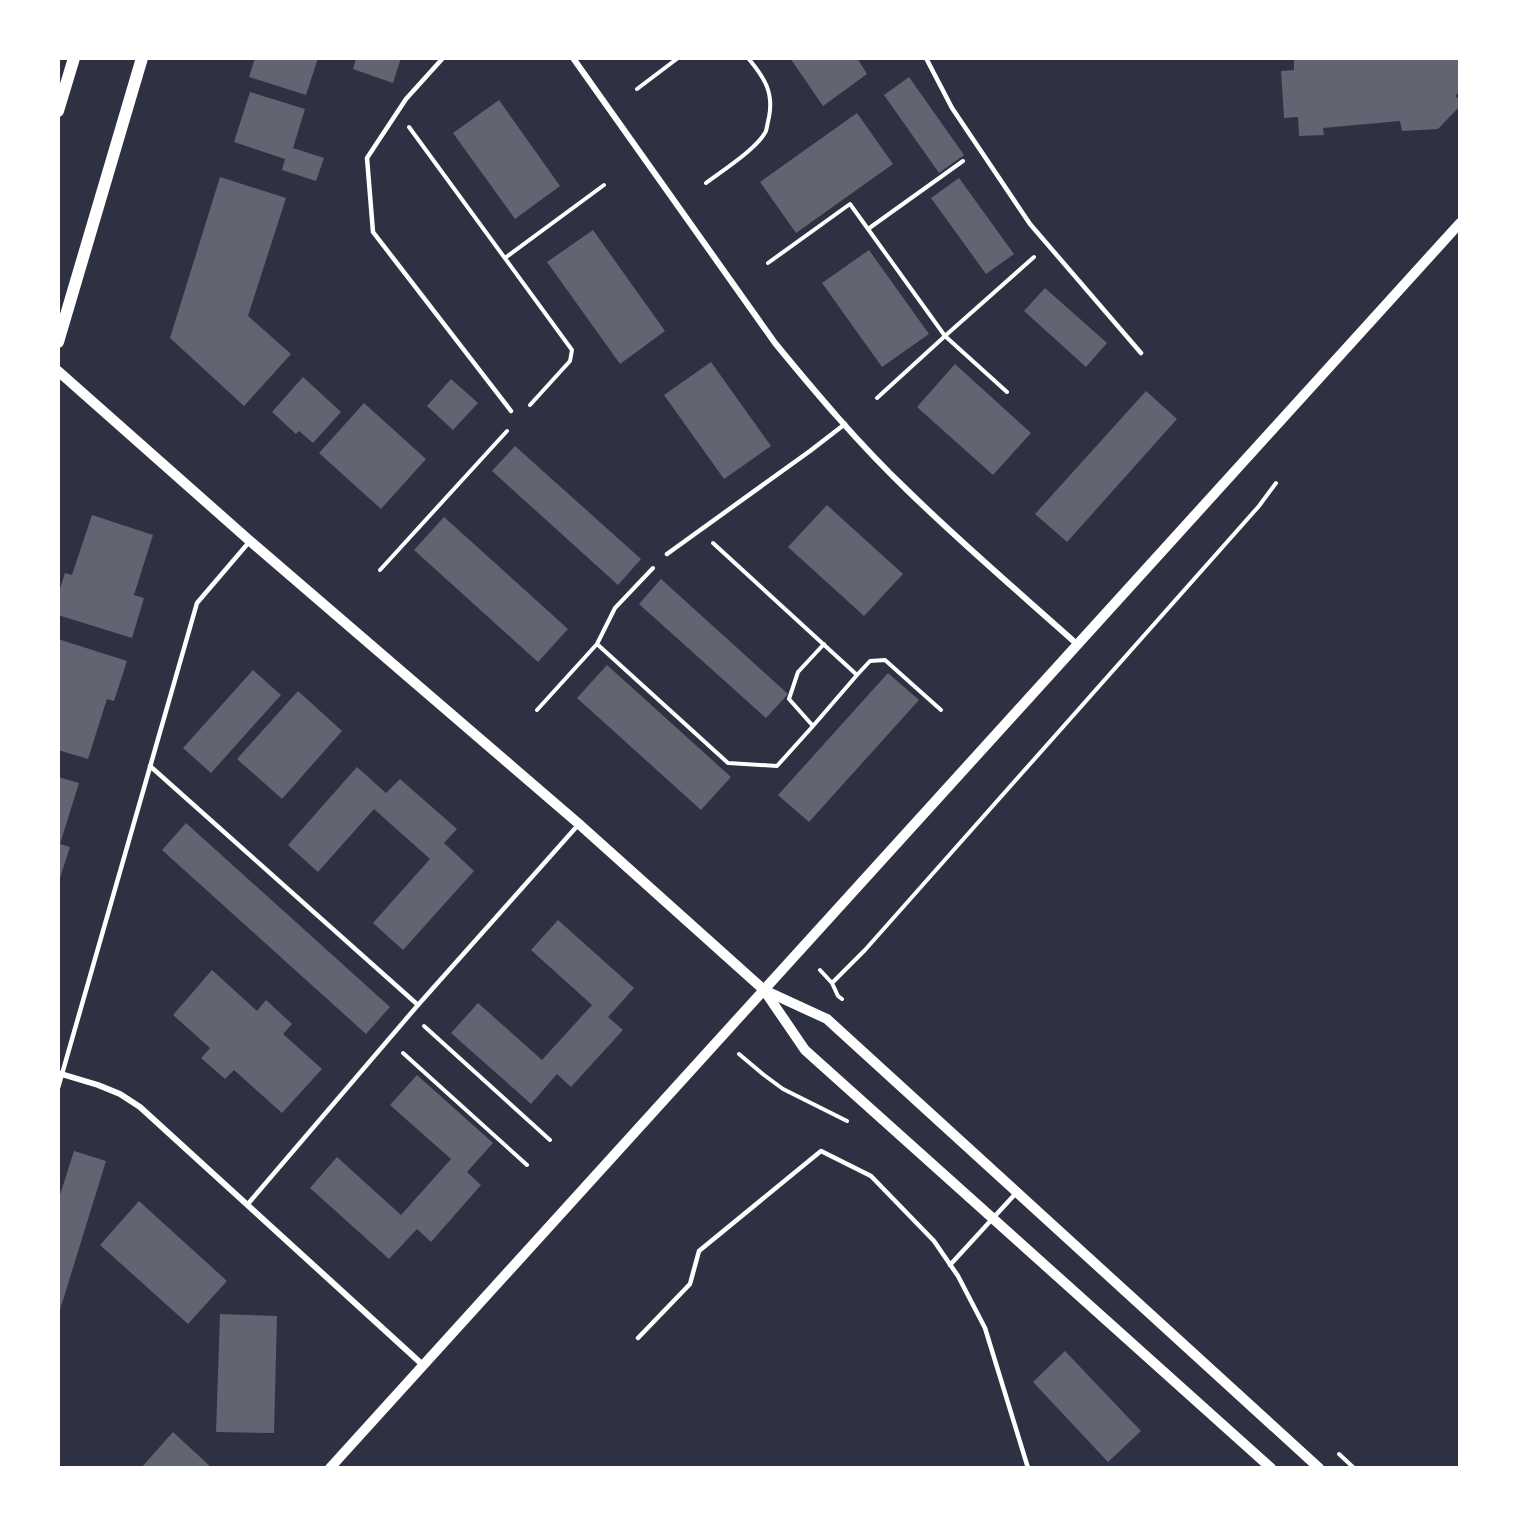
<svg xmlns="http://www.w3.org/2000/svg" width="1518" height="1526" viewBox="0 0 1518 1526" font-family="Roboto,sans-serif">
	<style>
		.building { fill: #626471 }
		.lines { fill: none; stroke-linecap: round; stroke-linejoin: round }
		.path { stroke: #fff; stroke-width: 4 }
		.service { stroke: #fff; stroke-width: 4.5 }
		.minor { stroke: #fff; stroke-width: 6 }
		.tertiary { stroke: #fff; stroke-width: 10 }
		.secondary { stroke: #fff; stroke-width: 12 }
	</style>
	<rect width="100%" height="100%" fill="#2d3142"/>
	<!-- building -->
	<path class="building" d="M 255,58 L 318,58 L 306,95 L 249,77 Z
		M 356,58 L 401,58 L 393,83 L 353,69 Z
		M 790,58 L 857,58 L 867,74 L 823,106 Z
		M 1294,58 L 1460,58 L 1460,91 L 1455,96 L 1460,100 L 1460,106 L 1438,129 L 1402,131 L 1400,121 L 1323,128 L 1324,135 L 1299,136 L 1298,117 L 1284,118 L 1281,71 L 1294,70 Z
		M 909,77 L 964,155 L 939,173 L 884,95 Z
		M 250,92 L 305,109 L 293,148 L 324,158 L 316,181 L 282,170 L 285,159 L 234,142 Z
		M 499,100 L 560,186 L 515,219 L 453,133 Z
		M 857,113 L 893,164 L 796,233 L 760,182 Z
		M 220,177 L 286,198 L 248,316 L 291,354 L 244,406 L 170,338 Z
		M 959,178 L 1014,254 L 986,274 L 931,198 Z
		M 593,230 L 665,331 L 620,364 L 547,262 Z
		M 869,250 L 929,334 L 882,367 L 822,283 Z
		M 1045,288 L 1107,343 L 1086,367 L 1024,311 Z
		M 711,362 L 771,446 L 724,479 L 664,395 Z
		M 955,364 L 1031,433 L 993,475 L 917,407 Z
		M 303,377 L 341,412 L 313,443 L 299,431 L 296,434 L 272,412 Z
		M 451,379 L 478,403 L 453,430 L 427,406 Z
		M 1146,391 L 1177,419 L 1067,542 L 1035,514 Z
		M 364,403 L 426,459 L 381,509 L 319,453 Z
		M 515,446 L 641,559 L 618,585 L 492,471 Z
		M 827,505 L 903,574 L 864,616 L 788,547 Z
		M 92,515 L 153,535 L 134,595 L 144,598 L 132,638 L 58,615 L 58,595 L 65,573 L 72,575 Z
		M 444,517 L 568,629 L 538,662 L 414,550 Z
		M 661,579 L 788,694 L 766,718 L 639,604 Z
		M 58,639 L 127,661 L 114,701 L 107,699 L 88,759 L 58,750 Z
		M 607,665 L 731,777 L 701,810 L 577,698 Z
		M 253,670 L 281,695 L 211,773 L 183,748 Z
		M 888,673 L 919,700 L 809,822 L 778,795 Z
		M 298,691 L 342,731 L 282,799 L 237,759 Z
		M 357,767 L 386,793 L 400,779 L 457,829 L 444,843 L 474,871 L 403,950 L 373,923 L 430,859 L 374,809 L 318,872 L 288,845 Z
		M 58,777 L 79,783 L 60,844 L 70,847 L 59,881 Z
		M 186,823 L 390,1007 L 366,1034 L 162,850 Z
		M 558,920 L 634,988 L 608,1017 L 623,1030 L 571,1087 L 557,1074 L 531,1104 L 451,1033 L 478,1003 L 542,1060 L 592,1005 L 531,950 Z
		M 212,970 L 257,1011 L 266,1000 L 292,1024 L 283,1034 L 322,1069 L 282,1113 L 234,1070 L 225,1079 L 201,1058 L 210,1048 L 173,1015 Z
		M 417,1075 L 493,1143 L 467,1172 L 481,1185 L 431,1242 L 417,1229 L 389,1259 L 310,1188 L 337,1157 L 401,1215 L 451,1159 L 390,1105 Z
		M 74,1151 L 106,1161 L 59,1313 L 58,1201 Z
		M 139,1201 L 227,1281 L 188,1324 L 100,1245 Z
		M 220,1314 L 277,1316 L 274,1433 L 216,1432 Z
		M 1065,1351 L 1141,1431 L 1108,1462 L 1033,1382 Z
		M 173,1432 L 212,1468 L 141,1468 Z"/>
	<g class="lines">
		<!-- path -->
		<path class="path" d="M 637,89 L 678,58
			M 409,127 L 572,350 L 570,361 L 530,405
			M 706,183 C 722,171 758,148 766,131 C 767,127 768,121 769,117 C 774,92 764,77 748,58
			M 505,258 L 604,185
			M 768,263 L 850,204 L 868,229
			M 1007,392 L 945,336 L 1034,257
			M 877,398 L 945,336 L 868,229 L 963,161
			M 713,543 L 857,675 L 813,726 L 789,699 L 798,672 L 824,644
			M 380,570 L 507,431
			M 597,644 L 728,763 L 777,766 L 813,726
			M 857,675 L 870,661 L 885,660 L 941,710
			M 537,710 L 597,644 L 615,608 L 653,568
			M 820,970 L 832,983 L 838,996 L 842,999
			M 832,983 L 865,950 L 1259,506 L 1276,483
			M 424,1026 L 550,1140
			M 403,1053 L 527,1165
			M 739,1054 L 764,1075 L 783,1089 L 847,1121
			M 1339,1454 L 1354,1468"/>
		<!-- service -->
		<path class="service" d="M 443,58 L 406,99 L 367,158 L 373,232 L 511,411
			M 926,58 L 952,108 L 1030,224 L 1141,353
			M 667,554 L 810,451 L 845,424
			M 150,766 L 418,1005
			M 58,1088 L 197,603 L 250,541
			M 247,1205 L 418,1005 L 579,824
			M 950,1265 L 1017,1192
			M 638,1338 L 690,1284 L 699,1251 L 821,1151 L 871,1176 L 934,1241 L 958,1276 L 985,1328 L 1028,1468"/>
		<!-- minor -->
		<path class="minor" d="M 573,58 L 775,343 C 816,393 859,444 906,489 C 961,543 1020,593 1078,645
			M 58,1073 L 98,1085 L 120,1094 L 140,1107 L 424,1366"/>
		<!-- tertiary -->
		<path class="tertiary" d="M 58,371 L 250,541 L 579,824 L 764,990 L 805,1050 L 1271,1468
			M 764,990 L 827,1019 L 1319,1468
			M 330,1468 L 1460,223"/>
		<!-- secondary -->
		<path class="secondary" d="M 58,111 L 74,58
			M 58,342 L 142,58"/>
	</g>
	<!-- border -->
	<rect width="1518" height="1526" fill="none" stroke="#ffffff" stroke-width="120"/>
</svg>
